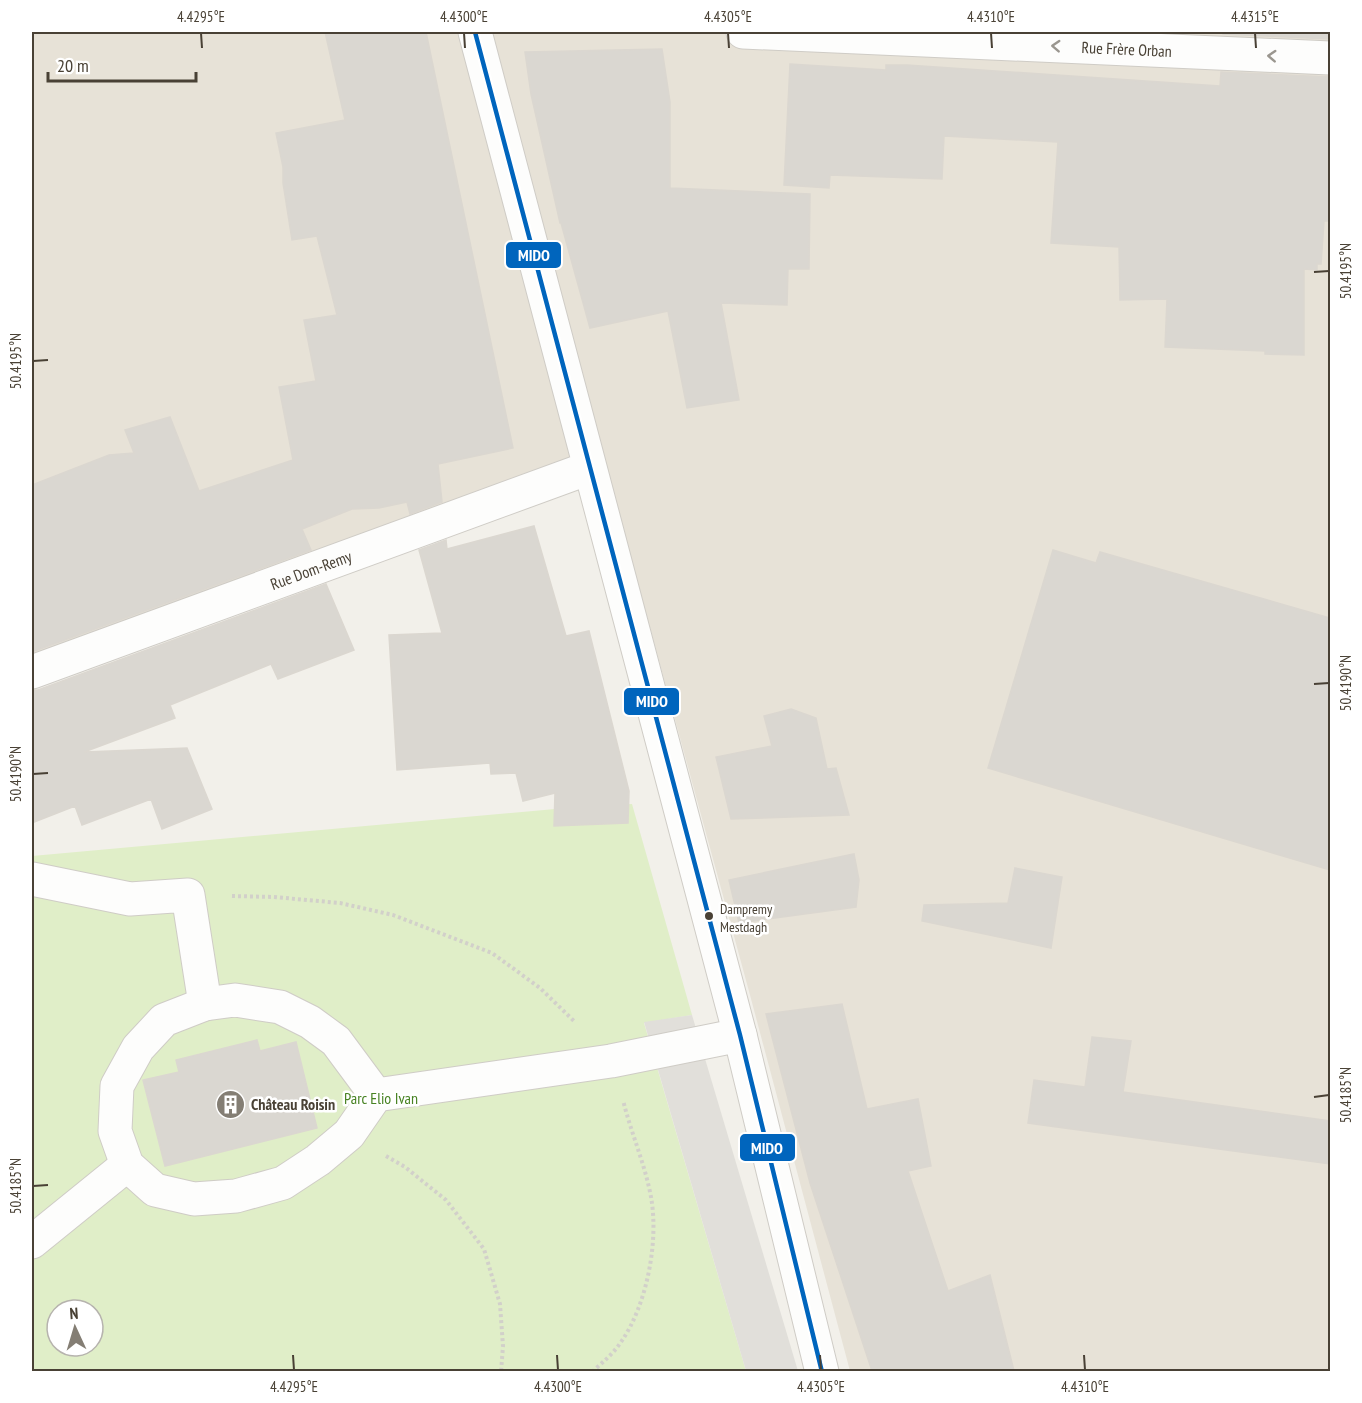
<svg xmlns="http://www.w3.org/2000/svg" width="1362" height="1403" viewBox="0 0 1362 1403" font-family="'PT Sans Narrow',sans-serif">
	<style>
		.residential { fill: #e7e2d7 }
		.green { fill: #e0eec8; fill-rule: evenodd }
		.parking { fill: #e1dfda }
		.building { fill: #dad7d1; stroke: #dbd7d0; stroke-width: 1.5 }
		.lines { fill: none; stroke-linecap: round; stroke-linejoin: round }
		.minor-casing { stroke: #cfccc6; stroke-width: 35 }
		.path { stroke: #d2d0ca; stroke-width: 4; stroke-dasharray: 3 3; stroke-linecap: butt }
		.minor { stroke: #fdfdfc; stroke-width: 33 }
		.bus-1-casing { stroke: #fff; stroke-width: 9 }
		.bus-1 { stroke: #0065bd; stroke-width: 4.5 }
		.oneway { stroke: #9a968f }
		.ticks { fill: none; stroke: #494135; stroke-width: 2 }
		.bus-dot { fill: #494135; stroke: #fff; stroke-width: 2 }
		.labels { text-anchor: middle; stroke-width: 5; stroke-linejoin: round; paint-order: stroke }
		.bus-label { font-size: 14px; fill: #494135; stroke: #fff; text-anchor: start }
		.street-label { font-size: 16px; fill: #494135; stroke: #fff }
		.park-label { font-size: 16px; fill: #478222; stroke: #fff }
		.poi-label { font-size: 16px; font-weight: bold; fill: #494135; stroke: #fff; text-anchor: start }
		.line-badge { stroke: #fff; stroke-width: 2 }
		.badge-label { font-size: 16px; text-anchor: middle; font-weight: bold; fill: #fff }
		.neatline { fill: none; stroke: #494135; stroke-width: 2 }
		.ticks-label { font-size: 15px; text-anchor: middle; fill: #494135 }
	</style>
	<rect width="100%" height="100%" fill="#f2f0ea"/>
	<!-- residential -->
	<path class="residential" d="M 32,32 L 459,32 L 589,468 L 32,663 Z
		M 488,32 L 1330,32 L 1330,1371 L 850,1371 L 750,995 Z"/>
	<!-- green -->
	<path class="green" d="M 632,804 L 692,1015 L 644,1023 L 746,1371 L 32,1372 L 32,856 L 555,809 ZM 57,1310 L 93,1310 L 93,1346 L 57,1346 Z"/>
	<!-- parking -->
	<path class="parking" d="M 692,1015 L 798,1371 L 746,1371 L 644,1022 Z"/>
	<!-- building -->
	<path class="building" d="M 325,32 L 426,32 L 513,448 L 438,464 L 442,502 L 410,514 L 407,502 L 379,508 L 352,509 L 302,529 L 311,550 L 32,652 L 32,485 L 109,455 L 134,453 L 125,430 L 170,417 L 199,491 L 293,460 L 279,387 L 316,381 L 304,320 L 337,315 L 317,236 L 292,240 L 283,183 L 283,167 L 276,133 L 345,120 Z
		M 1223,32 L 1330,32 L 1330,39 L 1223,34 Z
		M 662,49 L 670,102 L 670,188 L 810,194 L 809,269 L 788,269 L 787,305 L 721,303 L 739,400 L 687,408 L 668,311 L 590,328 L 561,223 L 560,223 L 531,94 L 525,52 Z
		M 790,64 L 886,70 L 886,65 L 907,65 L 1220,86 L 1221,72 L 1330,77 L 1330,221 L 1324,221 L 1321,264 L 1317,264 L 1317,270 L 1304,269 L 1304,355 L 1265,354 L 1265,351 L 1165,347 L 1167,299 L 1120,300 L 1119,247 L 1051,243 L 1058,142 L 944,136 L 942,179 L 830,175 L 829,188 L 784,185 Z
		M 534,526 L 566,636 L 589,631 L 629,791 L 628,823 L 554,826 L 555,793 L 523,801 L 516,773 L 491,774 L 490,763 L 397,770 L 389,635 L 442,633 L 419,550 L 446,540 L 447,549 Z
		M 1053,550 L 1096,563 L 1100,552 L 1330,618 L 1330,870 L 988,768 Z
		M 326,584 L 354,650 L 278,679 L 271,664 L 170,705 L 175,718 L 84,752 L 187,748 L 212,809 L 162,829 L 151,799 L 82,825 L 75,806 L 32,823 L 32,690 L 38,690 Z
		M 791,709 L 816,718 L 827,769 L 836,768 L 849,815 L 731,819 L 716,757 L 772,746 L 764,716 Z
		M 854,854 L 859,880 L 856,907 L 739,923 L 729,880 Z
		M 1015,868 L 1062,877 L 1051,948 L 922,921 L 924,905 L 1008,903 Z
		M 842,1004 L 867,1109 L 918,1099 L 931,1166 L 908,1171 L 948,1291 L 990,1275 L 1014,1371 L 872,1371 L 810,1183 L 766,1014 Z
		M 1092,1037 L 1131,1041 L 1123,1092 L 1330,1121 L 1330,1164 L 1028,1123 L 1034,1080 L 1085,1087 Z
		M 257,1040 L 260,1051 L 296,1042 L 317,1128 L 165,1166 L 143,1080 L 179,1072 L 176,1060 Z"/>
	<g class="lines">
		<defs>
			<g id="minor">
				<path d="M 475,32 L 740,1035 L 822,1372"/>
				<path id="s1" d="M 743,32 L 1330,58"/>
				<path id="s2" d="M 32,672 L 589,468"/>
				<path d="M 32,879 L 130,899 L 188,895 L 205,1004"/>
				<path d="M 376,1095 L 349,1134 L 318,1160 L 283,1183 L 236,1196 L 194,1199 L 155,1190 L 127,1165 L 115,1131 L 117,1086 L 138,1048 L 164,1020 L 205,1004 L 235,1000 L 280,1007 L 310,1022 L 336,1041 L 376,1095 L 611,1061 L 740,1035"/>
				<path d="M 32,1242 L 127,1165"/>
			</g>
		</defs>
		<!-- minor casing -->
		<use href="#minor" class="minor-casing"/>
		<!-- path -->
		<path class="path" d="M 232,896 L 274,897 L 340,903 L 393,915 L 492,953 L 540,988 L 575,1022
			M 386,1156 L 405,1167 L 446,1200 L 484,1249 L 500,1304 L 503,1346 L 501,1372
			M 592,1372 C 603,1362 613,1354 621,1342 C 647,1305 659,1241 651,1197 C 645,1164 631,1133 623,1100"/>
		<!-- minor -->
		<use href="#minor" class="minor"/>
		<defs>
			<path id="bus-1" d="M 475,32 L 740,1035 L 822,1372"/>
		</defs>
		<!-- bus-1 casing -->
		<use href="#bus-1" class="bus-1-casing"/>
		<!-- bus-1 -->
		<use href="#bus-1" class="bus-1"/>
	</g>
	<!-- one-way arrows -->
	<defs><path id="oneway-chevron" d="M-2-3.5L2.5 0L-2 3.5" fill="none" stroke-width="1.6" stroke-linecap="round" stroke-linejoin="round" transform="scale(1.5)"/></defs>
	<g class="oneway">
		<use href="#oneway-chevron" transform="translate(1056 46) rotate(-177)"/>
		<use href="#oneway-chevron" transform="translate(1272 56) rotate(-177)"/>
	</g>
	<!-- ticks -->
	<path class="ticks" d="M 201,33 L 202,48M 464,33 L 465,48M 728,33 L 729,48M 991,33 L 992,48M 1255,33 L 1256,48M 1314,272 L 1329,271M 33,361 L 48,360M 1314,684 L 1329,683M 33,774 L 48,773M 1314,1097 L 1329,1095M 33,1186 L 48,1185M 293,1355 L 294,1370M 557,1355 L 558,1370M 820,1355 L 821,1370M 1084,1355 L 1085,1370"/>
	<!-- icons -->
	<defs>
		<symbol id="building-disc" viewBox="-11 -11 22 22"><circle r="9.5" fill="#847e74" stroke="#fff"/><path d="M-4-6H4V6H1V3H-1V6H-4ZM-2.5-4.3h1.7v1.8h-1.7ZM.8-4.3h1.7v1.8H.8ZM-2.5-1h1.7V.8h-1.7ZM.8-1h1.7V.8H.8Z" fill="#fff"/></symbol>
	</defs>
	<g fill-rule="evenodd">
		<use href="#building-disc" x="214" y="1088" width="33" height="33"/>
	</g>
	<!-- markers -->
	<circle class="bus-dot" cx="709" cy="916" r="5"/>
	<g class="labels">
		<!-- bus labels -->
		<g class="bus-label">
			<text x="720" y="914">Dampremy<tspan x="720" dy="18">Mestdagh</tspan></text>
		</g>
		<!-- street labels -->
		<g class="street-label">
			<text dy="6" stroke="none"><textPath href="#s1" startOffset="384">Rue Frère Orban</textPath></text>
			<text dy="6" stroke="none"><textPath href="#s2" startOffset="297">Rue Dom-Remy</textPath></text>
		</g>
		<!-- park labels -->
		<g class="park-label">
			<text x="381" y="1104">Parc Elio Ivan</text>
		</g>
		<!-- poi labels -->
		<g class="poi-label">
			<text x="251" y="1110">Château Roisin</text>
		</g>
	</g>
	<g class="line-badge">
		<rect x="505" y="241" width="57" height="28" rx="6" fill="#0065bd"/>
		<rect x="623" y="687" width="57" height="29" rx="6" fill="#0065bd"/>
		<rect x="739" y="1133" width="57" height="29" rx="6" fill="#0065bd"/>
	</g>
	<g class="badge-label">
		<text x="534" y="261">MIDO</text>
		<text x="652" y="707">MIDO</text>
		<text x="767" y="1154">MIDO</text>
	</g>
	<!-- border -->
	<rect width="1362" height="1403" fill="none" stroke="#ffffff" stroke-width="66"/>
	<!-- north arrow -->
	<g transform="translate(75 1328) rotate(356)"><circle r="28" fill="#ffffff" stroke="#b6b3ae" stroke-width="1.5"/>
	<path d="M0-4.5L10 22L0 15L-10 22Z" fill="#847e74"/>
	<text y="-9" font-size="16" font-weight="bold" text-anchor="middle" fill="#494135">N</text>
	</g>
	<!-- scale -->
	<path d="M48 72v9h148v-9" fill="none" stroke="#494135" stroke-width="3"/>
	<text x="57" y="72" font-size="18" fill="#494135" stroke="#ffffff" stroke-width="4.5" paint-order="stroke">20 m</text>
	<rect x="33" y="33" width="1296" height="1337" class="neatline"/>
	<g class="ticks-label">
		<text x="201" y="22">4.4295°E</text>
		<text x="464" y="22">4.4300°E</text>
		<text x="728" y="22">4.4305°E</text>
		<text x="991" y="22">4.4310°E</text>
		<text x="1255" y="22">4.4315°E</text>
		<text transform="translate(1346 271) rotate(-90)" y="5">50.4195°N</text>
		<text transform="translate(16 361) rotate(-90)" y="5">50.4195°N</text>
		<text transform="translate(1346 683) rotate(-90)" y="5">50.4190°N</text>
		<text transform="translate(16 774) rotate(-90)" y="5">50.4190°N</text>
		<text transform="translate(1346 1095) rotate(-90)" y="5">50.4185°N</text>
		<text transform="translate(16 1186) rotate(-90)" y="5">50.4185°N</text>
		<text x="294" y="1392">4.4295°E</text>
		<text x="558" y="1392">4.4300°E</text>
		<text x="821" y="1392">4.4305°E</text>
		<text x="1085" y="1392">4.4310°E</text>
	</g>
</svg>
